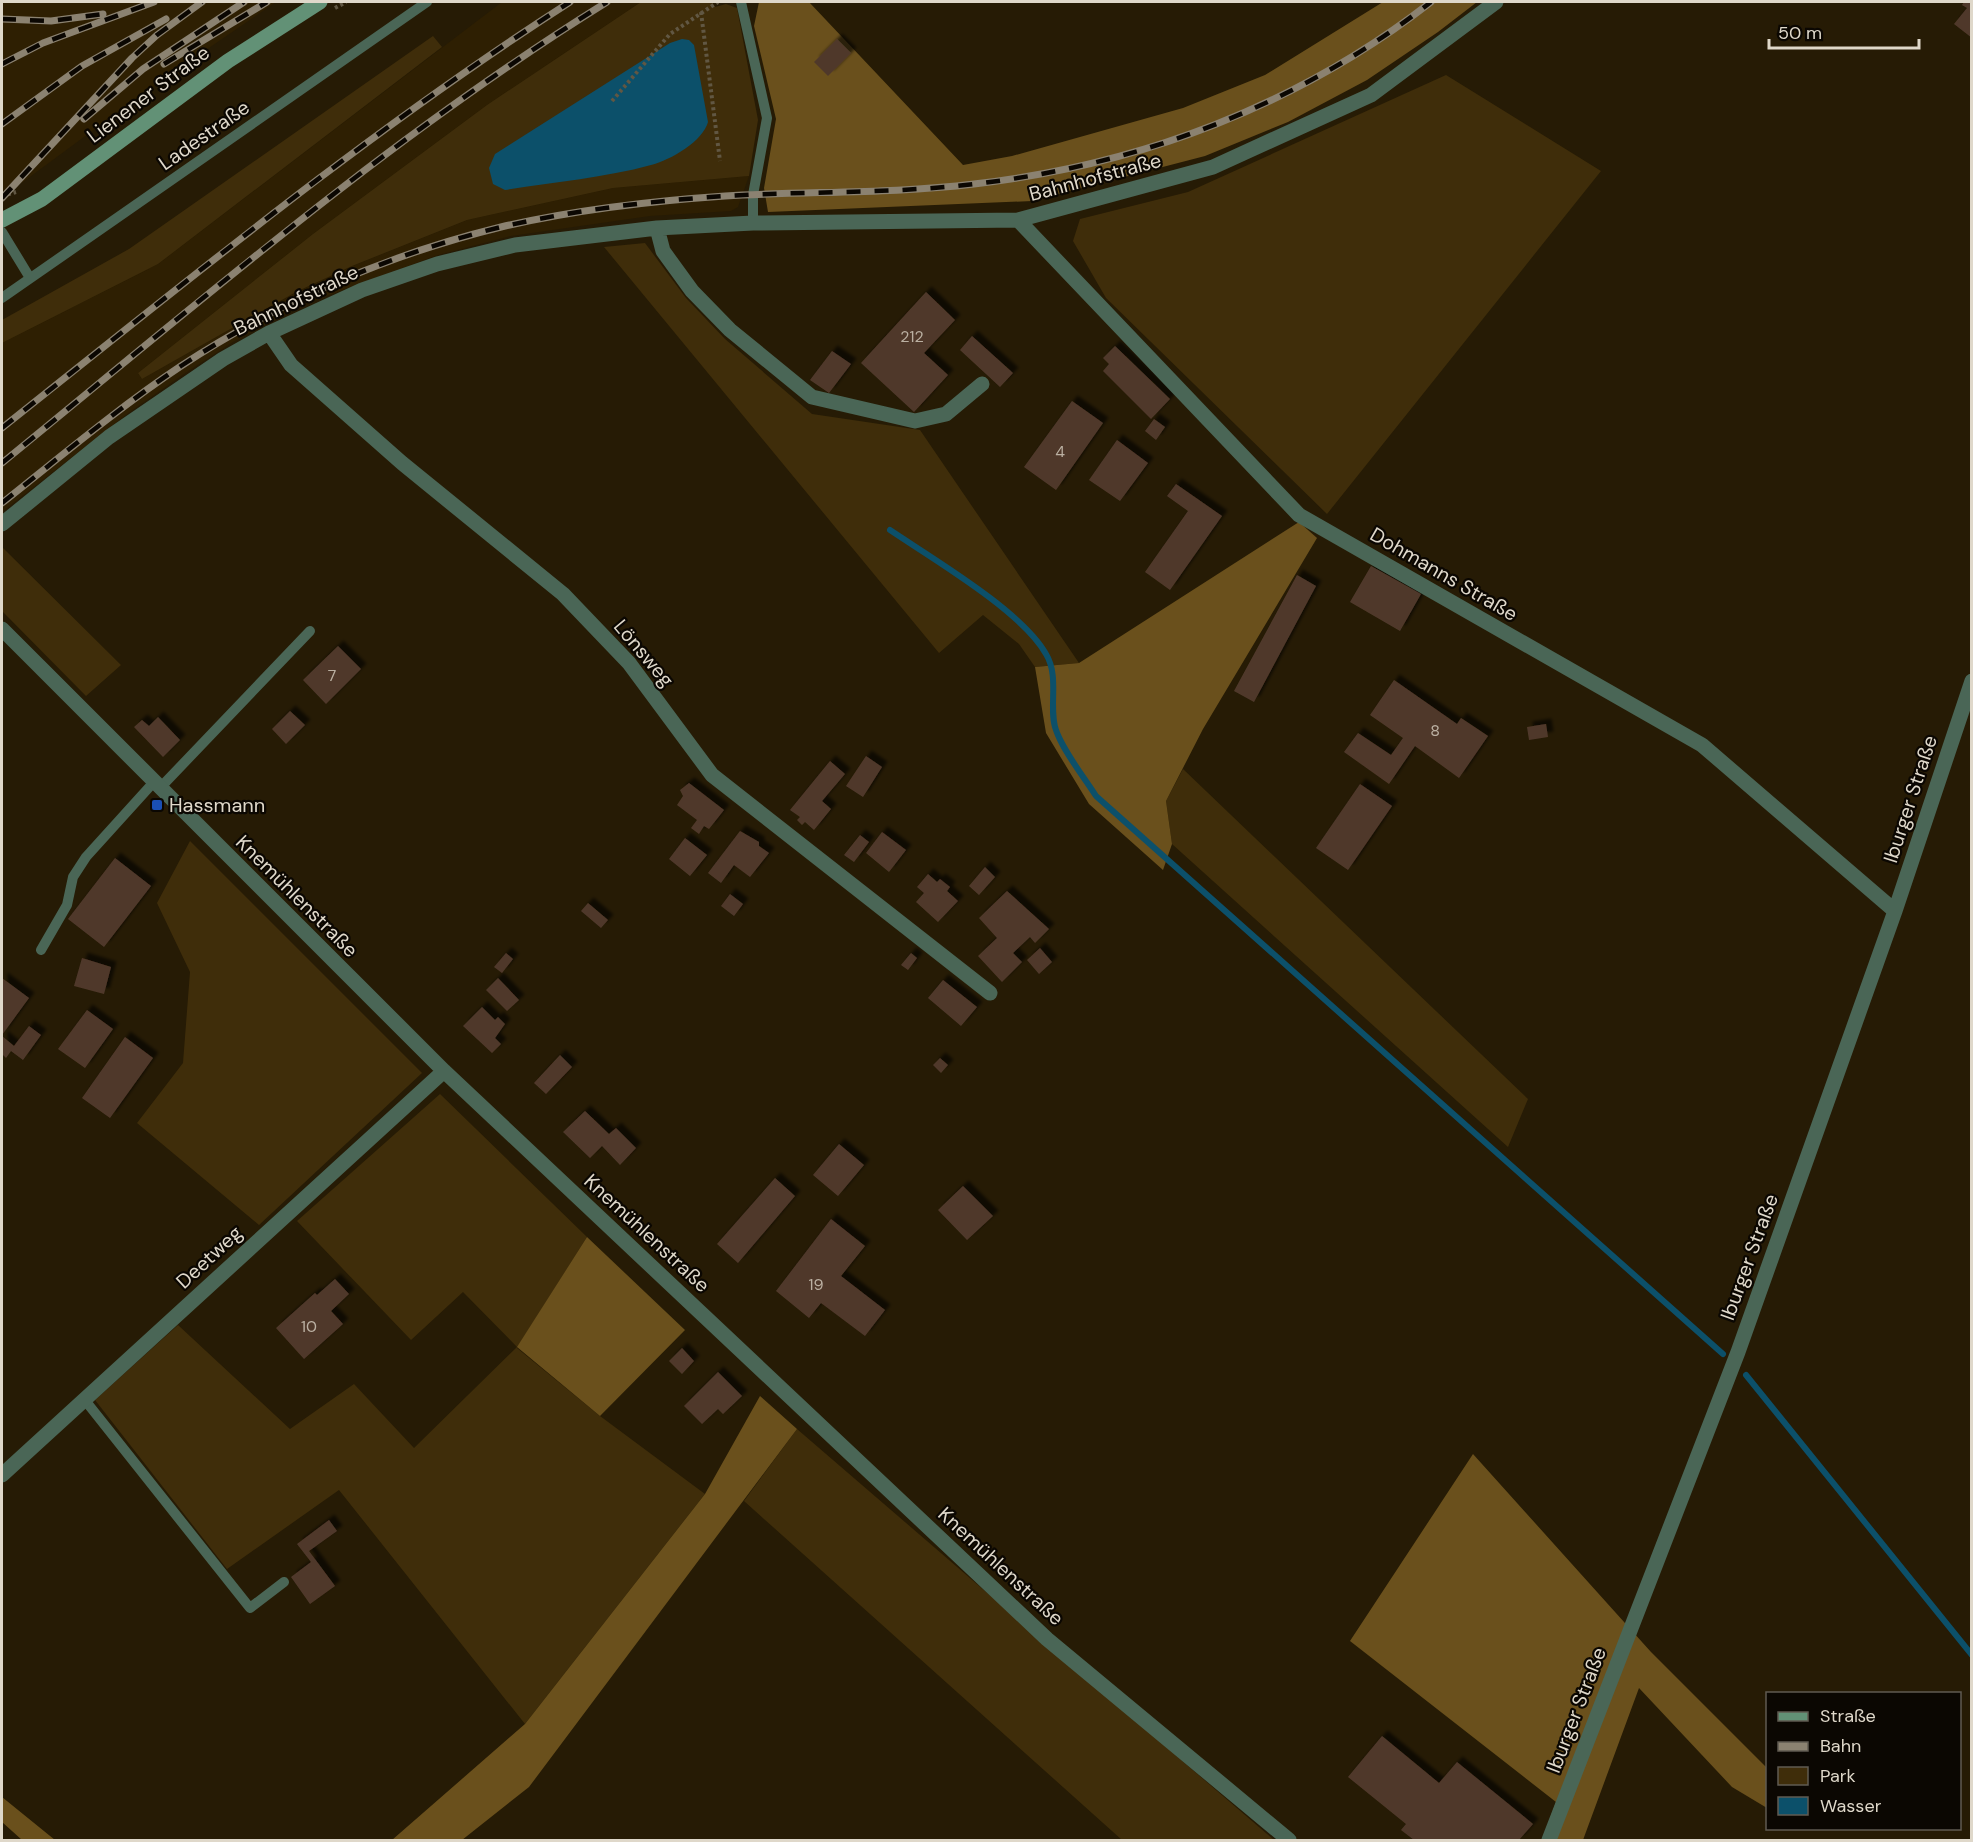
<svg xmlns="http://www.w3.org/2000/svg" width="1973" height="1842" viewBox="0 0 1973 1842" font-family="'DM Sans',sans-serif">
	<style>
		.built { fill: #2e1f02 }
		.green { fill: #3f2d0a }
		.forest { fill: #6a501c }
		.water { fill: #0c506a }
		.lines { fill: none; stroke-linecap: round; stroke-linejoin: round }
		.stream { stroke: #0c506a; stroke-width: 6 }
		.building { fill: #50392b; filter: url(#shadow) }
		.path { stroke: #615743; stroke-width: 4; stroke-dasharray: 3 3; stroke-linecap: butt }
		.lane { stroke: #4a6656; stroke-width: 10 }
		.street { stroke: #4a6656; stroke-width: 15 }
		.secondary { stroke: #629176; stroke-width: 15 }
		.rail-casing { stroke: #8b8271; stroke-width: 7 }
		.rail { stroke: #0b0702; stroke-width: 4.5; stroke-dasharray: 14; stroke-linecap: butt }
		.transit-dot { fill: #1a4fb4; stroke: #0b0702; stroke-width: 2 }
		.labels { text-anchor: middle; stroke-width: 4.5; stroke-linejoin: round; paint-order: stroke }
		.number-label { font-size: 16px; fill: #bbb0a2 }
		.street-label { font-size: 20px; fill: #dfd8ca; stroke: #0b0702 }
		.poi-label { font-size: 20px; fill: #dfd8ca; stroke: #0b0702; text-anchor: start }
	</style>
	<defs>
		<filter id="shadow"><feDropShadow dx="5.5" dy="-5.5" stdDeviation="1.5" flood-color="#0009"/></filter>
	</defs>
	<rect width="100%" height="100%" fill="#261b05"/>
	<!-- built -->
	<path class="built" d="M 2,2 L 276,2 L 149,89 L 23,182 L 2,191 Z
		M 502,2 L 641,2 L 487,105 L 313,234 L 138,373 L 142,379 L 296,292 L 352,266 L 467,220 L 613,188 L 749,176 L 738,207 L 731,211 L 650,216 L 511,236 L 438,255 L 302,305 L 233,342 L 184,374 L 127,414 L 2,512 L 2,343 L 158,264 Z"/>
	<!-- green -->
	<path class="green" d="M 641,2 L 712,2 L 715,7 L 726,4 L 737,8 L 758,120 L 749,176 L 613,188 L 467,220 L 352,266 L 296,292 L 142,379 L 138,373 L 313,234 L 487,105 Z
		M 433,36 L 442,47 L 158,264 L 2,343 L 2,320 L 129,249 Z
		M 1446,75 L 1601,171 L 1327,514 L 1106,298 L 1073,241 L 1080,219 L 1188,192 Z
		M 645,243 L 686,298 L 725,339 L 812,414 L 920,430 L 1079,663 L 1035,667 L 1019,644 L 983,615 L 939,653 L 604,247 Z
		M 2,547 L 121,665 L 86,696 L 2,611 Z
		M 1183,769 L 1528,1099 L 1508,1147 L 1172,844 L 1166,801 Z
		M 190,841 L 422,1073 L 259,1225 L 137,1123 L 183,1063 L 190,972 L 157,903 Z
		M 440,1094 L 587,1237 L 517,1348 L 600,1416 L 705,1494 L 525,1724 L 339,1490 L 227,1569 L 95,1400 L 178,1325 L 290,1429 L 354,1384 L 414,1448 L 517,1347 L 463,1292 L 411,1340 L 297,1221 Z
		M 797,1429 L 1274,1840 L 1122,1840 L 744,1501 Z"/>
	<!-- forest -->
	<path class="forest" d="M 759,2 L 809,2 L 963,165 L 1012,156 L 1183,108 L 1265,75 L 1383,2 L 1477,2 L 1438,32 L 1367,80 L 1288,122 L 1205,156 L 1032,201 L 768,212 L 764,188 L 776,119 L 754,26 Z
		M 1299,522 L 1317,538 L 1203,729 L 1166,801 L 1172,844 L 1163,870 L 1089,804 L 1046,733 L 1035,667 L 1079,663 Z
		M 587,1237 L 685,1330 L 600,1416 L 517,1347 Z
		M 760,1396 L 797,1429 L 529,1787 L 462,1840 L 392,1840 L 525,1724 L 705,1494 Z
		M 1473,1454 L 1651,1652 L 1767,1768 L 1767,1808 L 1732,1787 L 1639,1688 L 1583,1840 L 1542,1840 L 1556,1802 L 1350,1641 Z
		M 2,1797 L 55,1840 L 22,1840 L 2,1822 Z"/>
	<!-- water -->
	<path class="water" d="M 682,39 L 689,40 L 694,45 L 708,122 C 703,141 671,160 651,165 C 604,178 553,182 505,190 L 493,184 L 489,168 L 495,154 L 670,43 Z"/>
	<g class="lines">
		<!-- stream -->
		<path class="stream" d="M 890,530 C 933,559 1022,611 1046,654 C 1060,677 1048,709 1056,730 C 1063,751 1084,777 1096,796 L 1723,1354
			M 1746,1375 L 1972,1655"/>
	</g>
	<!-- building -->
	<path class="building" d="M 1964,2 L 1972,2 L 1972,38 L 1954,24 L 1967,8 L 1962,5 Z
		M 837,39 L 851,53 L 828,76 L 814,62 Z
		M 926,292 L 955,320 L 924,353 L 948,375 L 914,412 L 861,363 Z
		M 972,336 L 1013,373 L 1000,387 L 960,350 Z
		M 1115,346 L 1170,399 L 1151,419 L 1103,371 L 1109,364 L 1103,358 Z
		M 832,351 L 851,364 L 829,393 L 810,380 Z
		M 1072,401 L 1103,423 L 1056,490 L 1024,467 Z
		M 1154,419 L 1165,427 L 1156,440 L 1145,431 Z
		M 1117,440 L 1148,463 L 1120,501 L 1089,480 Z
		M 1176,484 L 1222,516 L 1170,590 L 1145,572 L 1188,511 L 1167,496 Z
		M 1371,566 L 1421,594 L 1400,631 L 1350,602 Z
		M 1297,575 L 1316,586 L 1254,702 L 1234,691 Z
		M 338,646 L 361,669 L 326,704 L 303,680 Z
		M 1394,680 L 1457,724 L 1461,718 L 1488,736 L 1459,778 L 1415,746 L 1389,784 L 1344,752 L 1358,733 L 1391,755 L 1403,738 L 1370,715 Z
		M 290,711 L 305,725 L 286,744 L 272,729 Z
		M 158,717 L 180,740 L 163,757 L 134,727 L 142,720 L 149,726 Z
		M 1546,724 L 1548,737 L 1529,740 L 1527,727 Z
		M 866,756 L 882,767 L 863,797 L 846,786 Z
		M 830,761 L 845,774 L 822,801 L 831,809 L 814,830 L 805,822 L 802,825 L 797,820 L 800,817 L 790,810 Z
		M 689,783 L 724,810 L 709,829 L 704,826 L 699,834 L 691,828 L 697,820 L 677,805 L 683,796 L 680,790 Z
		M 1360,784 L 1392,806 L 1348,870 L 1316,848 Z
		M 740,831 L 759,842 L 759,846 L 769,853 L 750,877 L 734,865 L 721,883 L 708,873 Z
		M 882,832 L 906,850 L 889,872 L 866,853 Z
		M 860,835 L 869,842 L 854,862 L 844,855 Z
		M 685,838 L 707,855 L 690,876 L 669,859 Z
		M 115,858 L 151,886 L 104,947 L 68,919 Z
		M 985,867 L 995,877 L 979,895 L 969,886 Z
		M 928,874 L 937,882 L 940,879 L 950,887 L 947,891 L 958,901 L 938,922 L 916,902 L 924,893 L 917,887 Z
		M 1007,891 L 1049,929 L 1035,943 L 1030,937 L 1013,953 L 1022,962 L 1002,982 L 978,956 L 997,938 L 979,918 Z
		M 730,894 L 743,904 L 734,916 L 721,906 Z
		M 588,903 L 608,920 L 601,928 L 581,911 Z
		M 1040,948 L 1052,962 L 1039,974 L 1027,960 Z
		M 506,953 L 513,959 L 502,973 L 494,967 Z
		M 911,953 L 917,958 L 908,970 L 901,965 Z
		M 82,958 L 111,967 L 104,994 L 74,986 Z
		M 2,978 L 29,998 L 2,1035 Z
		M 498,978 L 519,1000 L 507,1011 L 486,990 Z
		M 943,980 L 977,1007 L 961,1026 L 928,998 Z
		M 482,1007 L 495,1020 L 498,1017 L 505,1024 L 495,1038 L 501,1044 L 492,1053 L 463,1026 Z
		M 87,1010 L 113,1029 L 85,1068 L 58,1049 Z
		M 29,1026 L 41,1035 L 23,1060 L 11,1051 L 6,1058 L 2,1054 L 2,1036 L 14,1046 Z
		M 125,1037 L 153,1058 L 110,1118 L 82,1098 Z
		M 560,1055 L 572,1067 L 546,1094 L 534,1083 Z
		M 940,1058 L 948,1065 L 941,1073 L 933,1065 Z
		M 585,1111 L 609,1134 L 616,1128 L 636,1148 L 620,1165 L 602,1146 L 590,1158 L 563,1132 Z
		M 839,1144 L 864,1165 L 838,1196 L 813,1175 Z
		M 775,1178 L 795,1196 L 738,1263 L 717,1244 Z
		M 963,1186 L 993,1216 L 967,1240 L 938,1210 Z
		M 831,1219 L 865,1246 L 841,1276 L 885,1310 L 865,1336 L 821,1303 L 809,1318 L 776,1291 Z
		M 335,1279 L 349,1294 L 331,1311 L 343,1324 L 304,1359 L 276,1328 L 315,1293 L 317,1295 Z
		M 682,1348 L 694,1361 L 682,1374 L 669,1361 Z
		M 718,1372 L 742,1396 L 723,1414 L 718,1409 L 702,1424 L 684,1406 Z
		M 329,1520 L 337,1531 L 309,1551 L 335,1586 L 310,1604 L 291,1577 L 311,1562 L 297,1544 Z
		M 1382,1736 L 1439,1783 L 1457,1762 L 1533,1824 L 1519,1840 L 1414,1840 L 1401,1830 L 1406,1824 L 1348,1777 Z"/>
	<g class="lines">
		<!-- path -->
		<path class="path" d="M 335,8 L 346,2
			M 701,12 L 720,161
			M 612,101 L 670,34 L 718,2
			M 2,196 L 16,192"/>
		<!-- lane -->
		<path class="lane" d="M 741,2 L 767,118 L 753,195 L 753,223
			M 2,232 L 30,278
			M 2,298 L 427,2
			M 159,789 L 310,631
			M 41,950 L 67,905 L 73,877 L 86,857 L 153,783
			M 84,1399 L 250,1608 L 284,1582"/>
		<!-- street -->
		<path class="street" d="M 1018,220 L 1299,515 L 1702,745 L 1895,911
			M 657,228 L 663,251 L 692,291 L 730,330 L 812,397 L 915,421 L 946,414 L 982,384
			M 269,333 L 291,365 L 402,463 L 563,594 L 629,663 L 712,775 L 990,993
			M 2,524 L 109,437 L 223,359 L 269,333 L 362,290 L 437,264 L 515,245 L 657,228 L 753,223 L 1018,220 L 1213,167 L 1371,95 L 1496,2
			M 2,629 L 444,1071 L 1047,1639 L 1289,1840
			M 2,1475 L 444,1071
			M 1549,1840 L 1738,1352 L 1895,911 L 1972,681"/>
		<!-- secondary -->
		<path class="secondary" d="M 2,220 L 42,199 L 228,61 L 320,2"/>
		<defs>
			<path id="rail" d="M 2,19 L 51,21 L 103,14
				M 2,64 L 43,43 L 154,2
				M 164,64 L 267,2
				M 84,119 L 143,69 L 244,2
				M 2,124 L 82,66 L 166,19
				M 2,198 L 132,58 L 157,35 L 202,2
				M 2,428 C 187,281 370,130 570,2
				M 2,463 C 198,303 391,136 607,2
				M 2,503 C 60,457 118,408 181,366 C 279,302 387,255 501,227 C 574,210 650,201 725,196 C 808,191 891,194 974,184 C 1140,165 1299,105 1431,2"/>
		</defs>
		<!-- rail casing -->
		<use href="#rail" class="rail-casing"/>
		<!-- rail -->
		<use href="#rail" class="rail"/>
	</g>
	<!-- markers -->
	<rect class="transit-dot" x="151" y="799" width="12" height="12" rx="3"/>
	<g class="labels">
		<!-- number labels -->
		<g class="number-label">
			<text x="912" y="342">212</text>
			<text x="1060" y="457">4</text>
			<text x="332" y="681">7</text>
			<text x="1435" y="736">8</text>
			<text x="816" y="1290">19</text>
			<text x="309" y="1332">10</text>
		</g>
		<!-- street labels -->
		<g class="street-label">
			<text transform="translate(148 94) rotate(-37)" y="7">Lienener Straße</text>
			<text transform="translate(204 135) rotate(-35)" y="7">Ladestraße</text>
			<text transform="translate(1095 177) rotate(-15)" y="7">Bahnhofstraße</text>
			<text transform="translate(296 300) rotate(-26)" y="7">Bahnhofstraße</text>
			<text transform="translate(1444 574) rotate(30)" y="7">Dohmanns Straße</text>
			<text transform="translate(644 653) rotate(50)" y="7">Lönsweg</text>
			<text transform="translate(1910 799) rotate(-72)" y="7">Iburger Straße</text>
			<text transform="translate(297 896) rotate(45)" y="7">Knemühlenstraße</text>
			<text transform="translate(647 1233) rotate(43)" y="7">Knemühlenstraße</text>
			<text transform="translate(209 1257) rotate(-43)" y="7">Deetweg</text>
			<text transform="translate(1749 1257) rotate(-70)" y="7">Iburger Straße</text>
			<text transform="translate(1001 1566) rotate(43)" y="7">Knemühlenstraße</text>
			<text transform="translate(1576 1710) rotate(-69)" y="7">Iburger Straße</text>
		</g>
		<!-- poi labels -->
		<g class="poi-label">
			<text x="169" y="812">Hassmann</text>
		</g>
	</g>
	<!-- border -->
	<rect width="1973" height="1842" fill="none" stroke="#dfd8ca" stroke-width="6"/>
	<!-- legend -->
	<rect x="1766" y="1692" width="195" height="138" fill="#0b0702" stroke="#605b52" stroke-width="1.5"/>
	<rect x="1778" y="1712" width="30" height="9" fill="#629176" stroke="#605b52" stroke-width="1.5"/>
	<text x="1820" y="1722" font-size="18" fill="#dfd8ca">Straße</text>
	<rect x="1778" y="1742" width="30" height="9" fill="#8b8271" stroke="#605b52" stroke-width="1.5"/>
	<text x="1820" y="1752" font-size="18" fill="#dfd8ca">Bahn</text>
	<rect x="1778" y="1767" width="30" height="18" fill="#3f2d0a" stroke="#605b52" stroke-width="1.5"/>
	<text x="1820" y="1782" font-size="18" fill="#dfd8ca">Park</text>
	<rect x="1778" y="1797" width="30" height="18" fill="#0c506a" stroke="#605b52" stroke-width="1.5"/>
	<text x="1820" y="1812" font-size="18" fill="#dfd8ca">Wasser</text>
	<!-- scale -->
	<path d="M1769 39v9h150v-9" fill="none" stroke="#dfd8ca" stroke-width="3"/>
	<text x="1778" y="39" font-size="18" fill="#dfd8ca" stroke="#0b0702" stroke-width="4.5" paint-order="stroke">50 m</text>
</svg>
